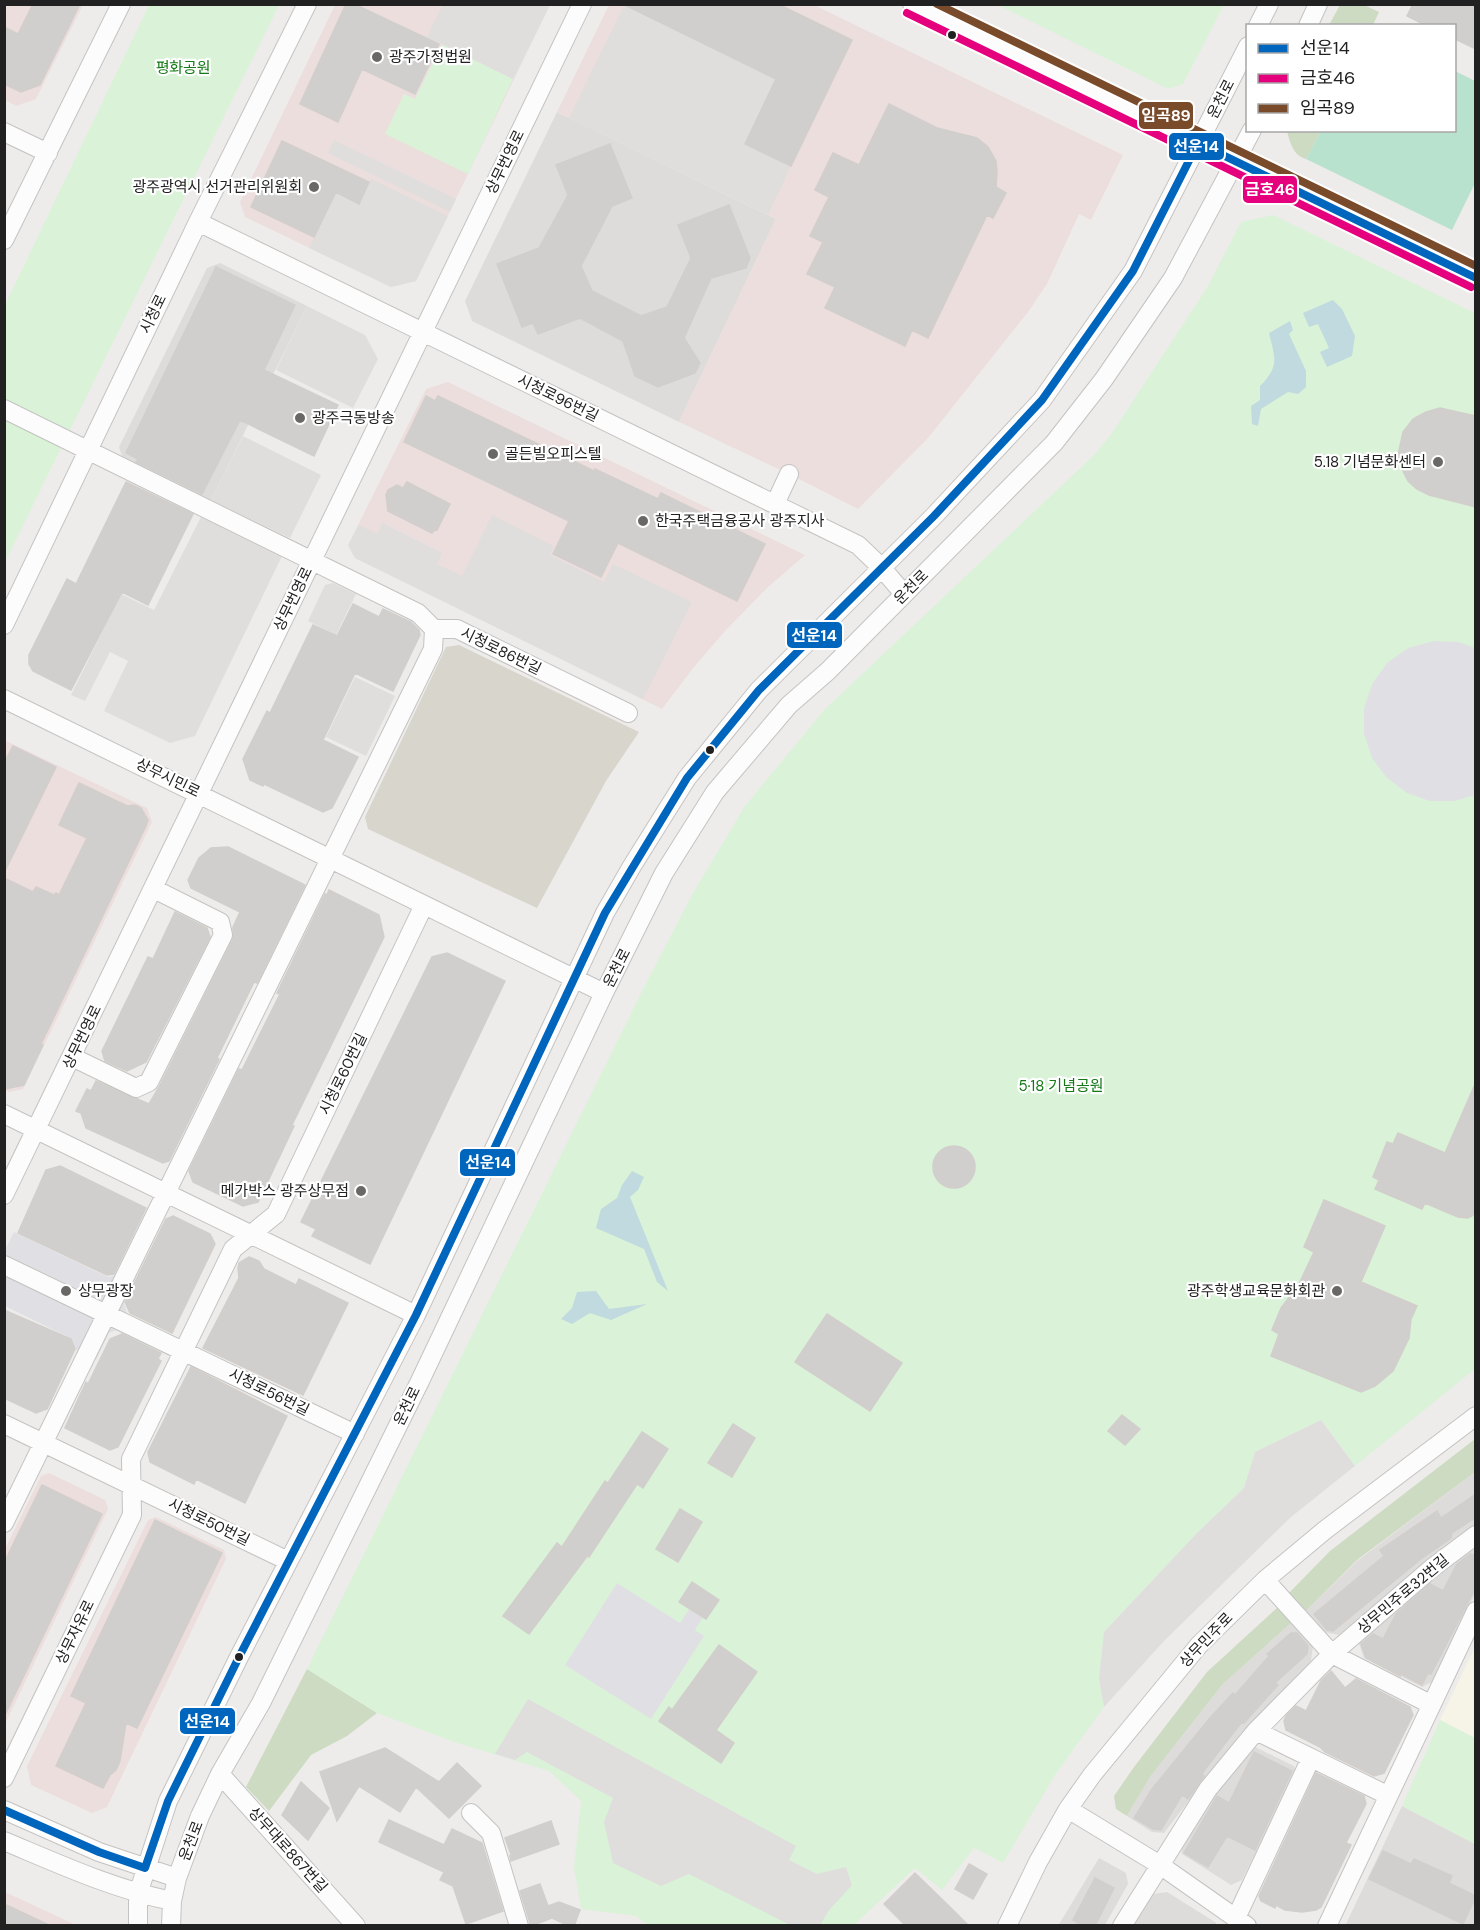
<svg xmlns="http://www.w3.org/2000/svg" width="1480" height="1930" viewBox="0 0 1480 1930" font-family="'DM Sans','Noto Sans KR',sans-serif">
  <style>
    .residential { fill: #dedcdb }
    .commercial { fill: #ebdedd }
    .education { fill: #f6f4e7 }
    .construction { fill: #d7d5cc }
    .forest { fill: #ccdbc1 }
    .park { fill: #daf2d8 }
    .pitch { fill: #b8e2cd }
    .parking { fill: #dfdedd }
    .plaza { fill: #e0e0e4 }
    .water { fill: #c0dadf }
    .building { fill: #d1cfcd; stroke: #d1cecb; stroke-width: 1.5 }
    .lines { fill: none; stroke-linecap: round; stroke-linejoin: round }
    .minor-casing { stroke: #c4c3c2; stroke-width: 20 }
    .minor { stroke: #fcfcfc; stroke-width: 18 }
    .bus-1-casing { stroke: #fff; stroke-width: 12 }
    .bus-2-casing { stroke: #fff; stroke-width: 12 }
    .bus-3-casing { stroke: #fff; stroke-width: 12 }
    .bus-1 { stroke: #0065bd; stroke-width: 8 }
    .bus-2 { stroke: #e5007d; stroke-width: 8 }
    .bus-3 { stroke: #7a4b2a; stroke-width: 8 }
    .bus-dot { fill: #212121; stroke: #fff; stroke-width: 2 }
    .poi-dot { fill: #696867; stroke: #fff; stroke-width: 2 }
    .labels { text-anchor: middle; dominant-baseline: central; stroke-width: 4.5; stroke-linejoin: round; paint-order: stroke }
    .poi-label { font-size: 15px; fill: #212121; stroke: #fff; text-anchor: start }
    .park-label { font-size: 15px; fill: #147916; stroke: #fff }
    .street-label { font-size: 15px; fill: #212121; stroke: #fff }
    .line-badge { stroke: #fff; stroke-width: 2 }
    .badge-label { font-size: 16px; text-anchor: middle; font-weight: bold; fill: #fff }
  </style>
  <rect width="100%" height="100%" fill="#eeecea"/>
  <path class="residential" d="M557,112L776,219L679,422L472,321L465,301Z
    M220,263L307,306L211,500L122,456L119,447L207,268Z
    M1475,1472V1527L1408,1577L1339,1635L1324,1632L1306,1611L1357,1561Z
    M1469,1549L1475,1551V1594L1432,1682L1422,1687L1364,1658L1359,1644L1364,1633Z
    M1292,1622L1313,1646L1311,1661L1241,1733L1164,1833L1152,1832L1127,1816L1150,1777L1222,1685Z
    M1253,1746L1294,1766L1296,1772L1242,1880L1231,1885L1182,1854L1181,1846L1214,1793Z
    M1402,1806L1475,1844V1925L1345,1926Z
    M1099,1858L1126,1873L1128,1884L1105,1925L1058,1926Z
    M1167,1892L1215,1922L1217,1925L1132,1926L1153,1894Z"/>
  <path class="commercial" d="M4,5H83L36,99L16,106L5,100Z
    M335,5H550L416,281L391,287L245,217L240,202Z
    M609,5H814L1123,155L1091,220L1079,214L1047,284L1028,312L928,438L858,509L789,474L679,422L776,219L557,112Z
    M448,382L805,555L768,587L725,631L694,667L662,709L355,558L348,545L426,389Z
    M4,740L147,808L152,822L23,1089L9,1092L4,1090Z
    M49,1473L105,1500L108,1509L5,1724L4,1551L41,1476Z
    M156,1517L224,1550L226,1559L107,1807L92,1813L31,1785L27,1766L148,1520Z
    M5,1892L76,1925H5Z"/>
  <path class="education" d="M1475,1647V1738L1440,1720Z"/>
  <path class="construction" d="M459,645L639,732L606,781L537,908L368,829L365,817L446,647Z"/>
  <path class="forest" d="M1340,5H1364L1379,12L1373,25H1329Z
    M1287,131H1321L1306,159C1293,155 1290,143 1287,131Z
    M1475,1439V1472L1357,1560L1306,1611L1289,1593L1330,1551Z
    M1278,1607L1292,1622L1222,1685L1150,1777L1127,1816L1116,1809L1114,1796L1134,1767L1207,1672Z
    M307,1669L377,1713L347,1736L311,1755L269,1811L246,1787Z"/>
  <path class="park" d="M149,5H279L5,562L4,307Z
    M998,5H1224L1183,84L1168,89Z
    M442,44L513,79L468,174L385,134L404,94L415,99Z
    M1273,215L1475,313V1369L1355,1466L1321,1420L1255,1452L1244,1488L1197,1533L1104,1632L1099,1679L1104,1707L1055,1775L1003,1863L974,1848L942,1890L915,1868L854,1925H648L636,1916L581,1909L574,1867L581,1801L549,1771L454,1742L377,1713L307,1669L642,991L693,893L745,806L824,710L1094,455L1112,433L1208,286L1241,222Z
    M1440,1720L1475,1738V1844L1402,1806Z"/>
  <path class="pitch" d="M1455,71L1475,81V183L1452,230L1306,159L1321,131L1454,130Z"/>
  <path class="parking" d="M443,4H550V5L513,79L427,37Z
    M624,5L776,79L745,144L791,166L768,215L569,118Z
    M334,140L456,199L450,212L328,153Z
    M371,179L448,216L416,281L391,287L309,248L336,192L359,203Z
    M307,306L365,335L378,359L353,408L276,370Z
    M243,436L321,475L290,538L211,500Z
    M492,515L554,546L550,555L604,582L613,564L692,602L643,699L355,558L348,545L359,525L377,534L382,523L442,553L437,564L462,576Z
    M201,517L282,556L195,736L170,743L104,711L128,661L110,652L85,701L71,695L121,594L154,610Z
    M333,583L356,594L336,635L308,621L325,585Z
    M355,677L395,696L366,756L326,737Z
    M1321,1420L1355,1466L1291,1517L1164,1641L1104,1707L1099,1679L1104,1632L1197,1533L1244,1488L1255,1452Z
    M528,1699L796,1846L789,1860L817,1874L846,1867L852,1885L830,1909L820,1925H790L689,1874L661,1886L613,1863L604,1822L613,1798L527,1752L515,1760L495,1754Z"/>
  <path class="plaza" d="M1433,641L1459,642L1475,648V795L1455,801H1430L1407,793L1387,778L1372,758L1364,734V708L1372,684L1387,663L1408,648Z
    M14,1232L108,1277L117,1275L127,1314L119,1329L109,1333L96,1360L76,1350L72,1339L5,1306L4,1252Z
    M617,1583L680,1623L690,1608L703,1617L695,1630L704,1636L651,1719L565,1665Z"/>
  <path class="water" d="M1333,300L1342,309L1355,336L1352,356L1327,367L1320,352L1329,348L1318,324L1309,327L1303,313Z
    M1290,321L1293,330L1289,334L1306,371V387L1298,394L1288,392L1261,409L1258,426L1252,424L1251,406L1260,400V386C1280,366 1275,358 1269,333Z
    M632,1171L644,1177L638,1190L630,1197L668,1291L657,1282L644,1249L596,1228L601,1209L617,1198L622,1185Z
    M596,1291L609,1309L647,1304L611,1320L590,1313L572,1324L561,1319L572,1308L577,1292Z"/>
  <path class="building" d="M33,4H80L40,85L21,92L4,84V27L18,34Z
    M346,4H354L439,44L415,94L362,69L338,122L300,104Z
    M623,4H778L852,40L791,166L745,144L776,79Z
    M1413,4H1476V49L1455,39V26H1427L1407,16Z
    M889,104L937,128L977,138L988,147L996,161L997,173L996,187L1006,193L993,218L987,215L928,338L912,330L905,346L825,308L835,287L807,274L823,242L810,236L829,197L815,190L833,153L859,165Z
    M282,141L369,182L359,204L336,192L314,237L251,207Z
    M610,144L632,198L612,206L581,266L592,291L641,316L667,307L691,258L678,225L729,205L750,258L746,268L711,278L684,338L700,363L695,373L658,387L635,376L623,341L580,318L538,334L533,323L522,327L497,264L539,248L568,195L556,165Z
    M216,267L295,305L264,370L338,405L314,456L240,420L202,494L136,462L138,459L126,453Z
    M426,396L435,401L438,396L594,471L595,469L658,499L661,493L765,544L737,601L618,543L601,577L553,554L569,521L404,442Z
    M1440,408L1476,416V507L1429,495L1417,489L1408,481L1402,469L1398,455L1403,432L1413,419L1426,412Z
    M126,482L193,514L148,605L122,592L71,690L33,671L29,664V655L67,579L76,584Z
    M407,482L450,504L437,530L435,529L432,533L388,511L386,495L388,490L397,485L403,488Z
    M353,604L379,617L383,609L411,622L419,630L420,635L393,691L355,673L323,740L358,757L332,808L323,812L264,784L263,786L250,780L243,759L267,711L270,713L313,625L337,636Z
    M13,746L56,767L4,873V763Z
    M79,783L127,806L135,805L141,808L148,820L146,826L41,1044L43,1045L24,1085L4,1089V878L33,892L36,887L54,895L56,893L59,895L87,838L59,825Z
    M228,847L305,885L257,983L254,982L217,1058L219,1059L169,1161L163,1163L86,1128L81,1113L76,1111L87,1089L91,1091L96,1081L149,1104L159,1087L233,939V927L240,912L191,888L188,880L199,858L211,848Z
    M329,890L379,915L384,937L292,1125L294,1126L258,1202L243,1206L193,1182L189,1171L239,1069L242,1070L280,994L277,993L325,894L327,895Z
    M175,912L207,928L210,937L146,1062L127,1071L105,1061L102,1051L148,957L153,959Z
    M447,953L505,981L370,1264L312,1236L316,1229L301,1222L432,957Z
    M1476,1082V1212L1472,1216L1468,1218L1458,1217L1425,1203L1422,1209L1375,1189L1379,1180L1373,1177L1387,1142L1393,1144L1398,1133L1445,1153Z
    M933 1167a21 21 0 1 1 42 0a21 21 0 1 1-42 0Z
    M60,1166L146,1208L114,1274L107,1275L18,1233L46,1170Z
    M1324,1200L1385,1226L1361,1282L1417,1306L1411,1319L1409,1338L1393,1371L1375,1386L1361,1392L1271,1356L1279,1334L1272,1330L1281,1308L1299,1284L1314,1252L1304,1247Z
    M173,1216L210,1234L215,1244L172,1333L130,1313L125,1302L166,1219Z
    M249,1257L259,1261L264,1269L296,1285L299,1279L348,1303L303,1395L203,1348L239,1278L238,1268L239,1263Z
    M4,1310L71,1339L75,1349L47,1409L36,1413L4,1398Z
    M827,1314L902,1363L870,1411L795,1362Z
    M122,1334L161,1353L158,1359L161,1361L118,1447L110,1450L65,1428L86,1382L88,1384L110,1339Z
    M191,1367L287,1416L245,1503L196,1479L194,1484L150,1462L148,1452Z
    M1122,1415L1140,1429L1125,1445L1108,1431Z
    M733,1424L755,1438L732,1477L708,1463Z
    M642,1432L668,1449L643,1488L637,1484L589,1557L588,1555L529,1634L503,1616L557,1543L562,1547L605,1481L608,1483Z
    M42,1485L102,1514L4,1717V1563Z
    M1476,1494V1517L1452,1533L1451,1538L1421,1559L1333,1631L1327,1630L1314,1614L1384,1556L1380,1550L1437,1511L1441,1518Z
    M680,1509L702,1522L678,1562L656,1549Z
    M155,1520L222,1553L137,1728L126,1723L120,1761L116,1770L110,1775L103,1788L56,1766L86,1703L71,1696Z
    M1470,1554L1476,1556V1587L1431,1674L1428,1673L1422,1685L1399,1673L1400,1676L1366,1658L1361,1644L1373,1634L1383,1639L1396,1614L1430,1584L1443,1591L1457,1564Z
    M692,1582L719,1600L706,1619L679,1602Z
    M1291,1633H1297L1308,1646L1307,1654L1275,1683L1278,1685L1244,1723H1241L1206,1768L1202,1774L1204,1776L1188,1799L1182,1795L1161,1830L1153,1829L1134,1818L1152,1789L1209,1719L1233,1693L1235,1695L1269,1656L1267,1654Z
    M719,1645L757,1672L716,1730L734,1743L721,1763L659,1721L669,1707L672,1710Z
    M1331,1671L1345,1688L1356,1679L1410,1707L1413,1715L1384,1773L1374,1776L1325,1752L1320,1747L1286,1730L1284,1721L1286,1716L1296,1706L1306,1711L1321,1681Z
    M385,1748L439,1782L457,1763L481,1786L449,1818L416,1787L400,1812L359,1786L337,1821L320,1772Z
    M1254,1752L1292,1771L1255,1850L1227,1836L1208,1867L1184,1853L1217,1796L1229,1803Z
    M1316,1773L1364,1796L1366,1804L1346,1843L1351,1845L1321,1907L1316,1910L1302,1912L1285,1910L1276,1905L1275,1908L1261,1901L1259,1896Z
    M301,1782L329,1808L308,1840L282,1815Z
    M389,1820L444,1845L452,1829L482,1843L503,1911L466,1924L453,1886L440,1880L444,1872L379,1842Z
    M551,1821L559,1844L511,1861L510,1856L512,1857L505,1838Z
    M1383,1851L1411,1864L1414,1859L1452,1876L1449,1883L1476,1896L1463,1924L1369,1879Z
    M969,1864L987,1874L973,1899L955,1889Z
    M915,1873L953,1910L969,1926H906L884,1904Z
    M1095,1878L1114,1888L1095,1926H1083L1073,1920Z
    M540,1884L548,1906L559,1902L580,1910L574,1926H569L552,1918L531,1926L520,1891Z
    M4,1904L51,1926H4Z"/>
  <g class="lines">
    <g class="minor-casing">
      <path id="minor" d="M912,4L1476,278
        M1258,26L1269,4
        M1308,26L1318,4
        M4,132L48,153
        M198,222L858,545L881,567L904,594
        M4,240L121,4
        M4,409L418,613L434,629H457L628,713
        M775,504L789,474
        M4,625L198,222L307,4
        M4,699L604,993
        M72,1057L136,1088L149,1082L223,935L220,922L154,889
        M4,1114L416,1315
        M4,1195L582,4
        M4,1265L355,1434
        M4,1424L288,1561
        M4,1523L433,649L434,629
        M1265,1580L1332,1654L1430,1704
        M1256,1731L1387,1795
        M220,1774L356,1926
        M4,1778L132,1515L131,1459L233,1249L276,1214L424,905
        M1068,1809L1160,1865L1247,1926
        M4,1810L99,1852L177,1878
        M471,1813L491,1833L519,1926
        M4,1841C59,1864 113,1889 172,1901
        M138,1926V1894L168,1801L239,1657L416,1315L605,913L632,866L687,778L759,690L934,516L1042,400L1133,271L1248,46
        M171,1926L172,1901L177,1878L200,1816L220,1774L261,1703L420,1381L604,993L664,873L715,792L789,705L828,671L1054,443L1104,379L1173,278L1252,130
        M1007,1926L1038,1862L1068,1809L1092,1775L1199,1645L1265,1580L1325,1530L1476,1416
        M1122,1926L1208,1789L1256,1731L1332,1654L1432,1568L1476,1535
        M1237,1926L1236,1918L1311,1758
        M1327,1926L1476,1611"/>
    </g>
    <use href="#minor" class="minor"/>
    <g class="bus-1-casing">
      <path id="bus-1" d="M4,1810L99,1852L145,1868L168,1801L239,1657L416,1315L605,913L687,778L759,690L934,516L1042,400L1133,271L1198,143L1476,278"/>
    </g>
    <g class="bus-2-casing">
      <path id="bus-2" d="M907,13L1471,287"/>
    </g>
    <g class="bus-3-casing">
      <path id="bus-3" d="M937,4L1476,266"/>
    </g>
    <use href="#bus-1" class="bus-1"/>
    <use href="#bus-2" class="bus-2"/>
    <use href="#bus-3" class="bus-3"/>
  </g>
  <g class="bus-dot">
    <circle cx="952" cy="35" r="5"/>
    <circle cx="710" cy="750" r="5"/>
    <circle cx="239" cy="1657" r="5"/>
  </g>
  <g class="poi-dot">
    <circle cx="377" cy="57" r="6"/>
    <circle cx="314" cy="187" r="6"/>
    <circle cx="300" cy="418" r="6"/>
    <circle cx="493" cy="454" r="6"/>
    <circle cx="1438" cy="462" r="6"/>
    <circle cx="643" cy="521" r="6"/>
    <circle cx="361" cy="1191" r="6"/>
    <circle cx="66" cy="1291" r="6"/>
    <circle cx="1337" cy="1291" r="6"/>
  </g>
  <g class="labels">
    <g class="poi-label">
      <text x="389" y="57">광주가정법원</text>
      <text x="302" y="187" text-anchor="end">광주광역시 선거관리위원회</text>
      <text x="312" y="418">광주극동방송</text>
      <text x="505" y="454">골든빌오피스텔</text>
      <text x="1426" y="462" text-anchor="end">5.18 기념문화센터</text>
      <text x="655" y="521">한국주택금융공사 광주지사</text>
      <text x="349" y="1191" text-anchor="end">메가박스 광주상무점</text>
      <text x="78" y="1291">상무광장</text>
      <text x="1325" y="1291" text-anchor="end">광주학생교육문화회관</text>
    </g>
    <g class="park-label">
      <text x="183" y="68">평화공원</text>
      <text x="1061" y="1086">5·18 기념공원</text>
    </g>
    <g class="street-label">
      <text transform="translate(1221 99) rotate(-63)">운천로</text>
      <text transform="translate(505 162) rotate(-64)">상무번영로</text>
      <text transform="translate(153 314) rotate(-64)">시청로</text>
      <text transform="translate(558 398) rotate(26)">시청로96번길</text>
      <text transform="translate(911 587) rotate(-45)">운천로</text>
      <text transform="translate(293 599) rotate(-64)">상무번영로</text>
      <text transform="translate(501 651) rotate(26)">시청로86번길</text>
      <text transform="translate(168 778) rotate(26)">상무시민로</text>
      <text transform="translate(617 968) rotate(-63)">운천로</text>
      <text transform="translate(82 1037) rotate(-64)">상무번영로</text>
      <text transform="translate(343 1074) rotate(-64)">시청로60번길</text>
      <text transform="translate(269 1392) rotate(26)">시청로56번길</text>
      <text transform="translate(407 1406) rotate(-64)">운천로</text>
      <text transform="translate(209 1522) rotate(26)">시청로50번길</text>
      <text transform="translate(1403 1594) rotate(-40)">상무민주로32번길</text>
      <text transform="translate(75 1632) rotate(-64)">상무자유로</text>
      <text transform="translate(1206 1640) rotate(-46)">상무민주로</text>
      <text transform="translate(191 1841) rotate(-69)">운천로</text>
      <text transform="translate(288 1850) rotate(48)">상무대로867번길</text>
    </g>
  </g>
  <g class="line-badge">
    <rect x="1138" y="101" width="56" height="29" rx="6" fill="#7a4b2a"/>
    <rect x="1168" y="132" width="57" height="29" rx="6" fill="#0065bd"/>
    <rect x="1242" y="175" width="56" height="29" rx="6" fill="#e5007d"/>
    <rect x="786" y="621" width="57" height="28" rx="6" fill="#0065bd"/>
    <rect x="459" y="1148" width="57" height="29" rx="6" fill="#0065bd"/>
    <rect x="179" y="1707" width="57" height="28" rx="6" fill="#0065bd"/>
  </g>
  <g class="badge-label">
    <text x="1166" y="121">임곡89</text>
    <text x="1196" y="152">선운14</text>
    <text x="1270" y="195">금호46</text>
    <text x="814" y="641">선운14</text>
    <text x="488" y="1168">선운14</text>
    <text x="207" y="1727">선운14</text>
  </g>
  <rect width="1480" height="1930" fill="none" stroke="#212121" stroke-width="12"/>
  <rect x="1246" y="24" width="210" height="108" fill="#ffffff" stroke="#a6a6a6" stroke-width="1.5"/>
  <rect x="1258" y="44" width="30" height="9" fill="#0065bd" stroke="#a6a6a6" stroke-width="1.5"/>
  <text x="1300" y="54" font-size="18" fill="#212121">선운14</text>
  <rect x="1258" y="74" width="30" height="9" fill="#e5007d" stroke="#a6a6a6" stroke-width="1.5"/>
  <text x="1300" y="84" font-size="18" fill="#212121">금호46</text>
  <rect x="1258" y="104" width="30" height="9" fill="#7a4b2a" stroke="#a6a6a6" stroke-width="1.5"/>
  <text x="1300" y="114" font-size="18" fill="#212121">임곡89</text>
</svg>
